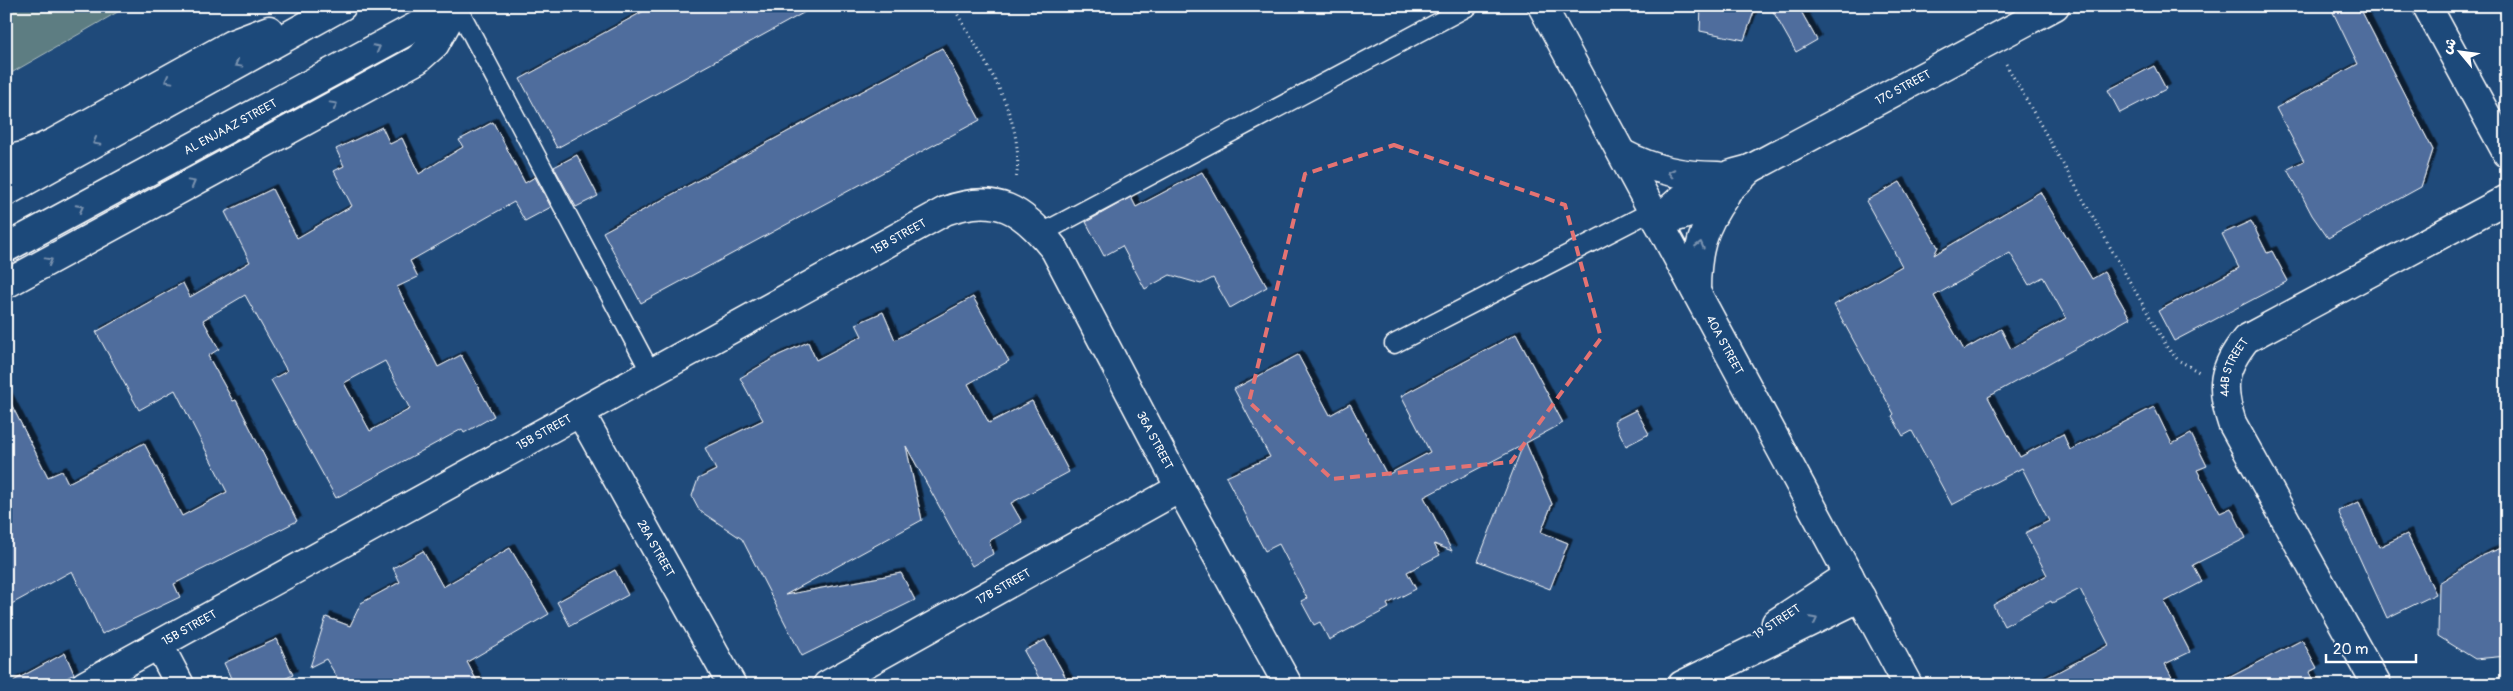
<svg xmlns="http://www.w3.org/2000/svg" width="2513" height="691" viewBox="0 0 2513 691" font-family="Pangolin,'Playpen Sans Arabic',sans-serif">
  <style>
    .green { fill: #5d7d82; stroke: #aebec0 }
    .building { fill: #4f6d9d; stroke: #fff; fill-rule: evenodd; filter: url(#shadow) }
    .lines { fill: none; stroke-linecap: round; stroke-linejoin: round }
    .lane-casing { stroke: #fff; stroke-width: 21 }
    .street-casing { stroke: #fff; stroke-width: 31 }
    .secondary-casing { stroke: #fff; stroke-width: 31 }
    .path { stroke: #fff; stroke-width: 3; stroke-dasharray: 1 4; stroke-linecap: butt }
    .lane { stroke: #1f4a7a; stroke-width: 18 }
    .street { stroke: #1f4a7a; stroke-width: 28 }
    .secondary { stroke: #1f4a7a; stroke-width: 28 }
    .oneway { stroke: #7992af }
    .marked { fill: none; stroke: #e47373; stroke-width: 4; stroke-dasharray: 10 6; stroke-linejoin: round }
    .labels { text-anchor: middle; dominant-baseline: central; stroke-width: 4.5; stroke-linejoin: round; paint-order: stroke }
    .street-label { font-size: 12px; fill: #fff; stroke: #1f4a7a }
  </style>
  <defs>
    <filter id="shadow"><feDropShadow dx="4.5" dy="-4.5" stdDeviation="0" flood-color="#0009"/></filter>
  </defs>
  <rect width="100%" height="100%" fill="#1f4a7a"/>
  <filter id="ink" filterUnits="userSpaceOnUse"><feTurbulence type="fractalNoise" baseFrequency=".02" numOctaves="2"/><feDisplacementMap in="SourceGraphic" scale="10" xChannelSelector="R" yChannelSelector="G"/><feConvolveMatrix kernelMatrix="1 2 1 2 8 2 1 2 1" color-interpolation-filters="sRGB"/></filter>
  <g filter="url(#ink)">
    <path class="green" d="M6,6H128L6,76Z"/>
    <path class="building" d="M653,6H816L557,148L520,79Z
      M1701,6H1756L1744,40L1700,31Z
      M1770,6H1798L1817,40L1796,52Z
      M2330,6H2359L2433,150L2421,187L2328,238L2312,215L2288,169L2304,161L2276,108L2358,64Z
      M942,48L980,120L641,303L603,232Z
      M2154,66L2166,89L2120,113L2108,90Z
      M493,122L525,183L535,177L551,207L525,221L514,202L410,261L418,277L397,287L438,367L461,355L494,416L464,433L462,429L336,498L271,380L287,371L245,295L203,320L219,349L208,356L233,401L236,400L297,521L174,584L180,597L102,634L72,571L6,607V394L48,477L62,471L68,483L144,443L182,516L227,492L175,390L139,410L96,332L183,283L190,297L250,262L225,212L272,189L297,238L352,206L334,171L344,166L336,149L382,127L390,144L402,138L419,174L463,147L459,140ZM385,361L410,409L370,431L344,383Z
      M577,155L598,196L576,207L554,167Z
      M1202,172L1267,287L1230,308L1213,278L1201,284L1170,275L1145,289L1122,246L1104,256L1086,222L1131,197L1136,207Z
      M1900,182L1938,247L1934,255L2040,192L2092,279L2104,272L2130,318L1988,397L2020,457L2063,434L2070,450L2154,407L2172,444L2191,434L2207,466L2197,470L2220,513L2231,508L2246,538L2193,565L2202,582L2164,602L2190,652L2165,664L2176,685H2033L2109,645L2080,589L2052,603L2051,601L2004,626L1993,605L2047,575L2025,533L2049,521L2022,468L1952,505L1912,431L1903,436L1892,416L1894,414L1834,305L1902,266L1866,201ZM2010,253L2029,285L2043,277L2066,318L2011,349L2001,329L1964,350L1934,296Z
      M2251,221L2267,253L2272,251L2288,281L2174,341L2158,311L2239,268L2222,234Z
      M973,297L1009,361L968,384L989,423L1032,401L1069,472L1011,503L1022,522L989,541L993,554L972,566L906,446L922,520L785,595L901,573L915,600L802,656L742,539L700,511L692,496L698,479L716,470L705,448L763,420L740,378L779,355L808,342L816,360L862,336L856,324L883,312L895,340Z
      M1516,334L1563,423L1526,443L1552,504L1541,532L1568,543L1550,589L1478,561L1523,445L1424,497L1452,551L1434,544L1440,555L1407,572L1416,589L1387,604L1389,608L1329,640L1320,622L1314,625L1301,601L1307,598L1279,544L1265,551L1226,477L1270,457L1234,389L1298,355L1330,415L1350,404L1387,475L1430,452L1401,396Z
      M1636,410L1649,434L1626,446L1614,421Z
      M2359,502L2379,547L2407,534L2436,594L2387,618L2338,511Z
      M2507,546V656L2475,659L2438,636L2439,583L2483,555Z
      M510,548L549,614L467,662L479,685H342L326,659L310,667L326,617L350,626L361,603L400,582L393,568L423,551L443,587Z
      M615,570L628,595L570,626L557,602Z
      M277,639L293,675L271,685H234L224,663Z
      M1045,640L1070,685H1043L1024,651Z
      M2302,640L2317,668L2309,672L2315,685H2215Z
      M65,653L74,674L54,685H6Z"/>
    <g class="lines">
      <g class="lane-casing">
        <path id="lane" d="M457,6L651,373
          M1042,233L1469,6
          M1394,344L1652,211"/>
      </g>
      <g class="street-casing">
        <g id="street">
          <path id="s1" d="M1542,6L1908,685"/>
          <path d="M2427,6L2507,153"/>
          <path d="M1623,154C1654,170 1682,176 1718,176"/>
          <path id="s2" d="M1658,221C1686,190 1709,179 1750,169L2055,6"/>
          <path d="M1658,221C1702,214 1720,200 1750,169"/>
          <path d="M6,284L417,60L435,44L456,6"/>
          <path d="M1696,291C1696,252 1702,228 1725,196"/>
          <path id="s3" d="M580,412L732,685"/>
          <path d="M1776,623L1849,575"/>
          <path d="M159,645L180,685"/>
          <path id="s4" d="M85,685L945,211C996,192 1023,209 1055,250L1180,488L1288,685"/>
          <path id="s5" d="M827,685L1180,488"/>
          <path d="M1682,685L1861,597"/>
          <path id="s6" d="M2377,685L2232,423C2220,387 2222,369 2246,339L2507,199"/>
        </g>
      </g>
      <g class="secondary-casing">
        <g id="secondary">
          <path d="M6,160L24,156L53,143L232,44L269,30"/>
          <path d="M6,192L342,6"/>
          <path id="s7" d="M6,248L454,6"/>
        </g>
      </g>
      <path class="path" d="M953,6C982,59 1027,118 1016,180
        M2006,64L2167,347L2178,360L2199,372"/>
      <use href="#lane" class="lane"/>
      <use href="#street" class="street"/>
      <use href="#secondary" class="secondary"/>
    </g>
    <defs><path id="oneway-chevron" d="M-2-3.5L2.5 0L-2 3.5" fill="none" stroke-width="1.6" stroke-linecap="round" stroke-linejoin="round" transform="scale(1.25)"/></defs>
    <g class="oneway">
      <use href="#oneway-chevron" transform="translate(377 48) rotate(-28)"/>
      <use href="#oneway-chevron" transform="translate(238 64) rotate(151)"/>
      <use href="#oneway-chevron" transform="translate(168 80) rotate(151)"/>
      <use href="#oneway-chevron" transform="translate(334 105) rotate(-29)"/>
      <use href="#oneway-chevron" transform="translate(96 142) rotate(151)"/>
      <use href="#oneway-chevron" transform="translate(1671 173) rotate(-168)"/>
      <use href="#oneway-chevron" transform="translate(192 183) rotate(-29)"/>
      <use href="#oneway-chevron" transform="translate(80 208) rotate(-28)"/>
      <use href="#oneway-chevron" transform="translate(1700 245) rotate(-76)"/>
      <use href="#oneway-chevron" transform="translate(49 261) rotate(-29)"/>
      <use href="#oneway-chevron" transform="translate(1814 620) rotate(-27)"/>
    </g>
  </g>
  <path class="marked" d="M1394,145L1565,205L1601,338L1511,462L1332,479L1249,402L1305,174Z"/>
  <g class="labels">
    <g class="street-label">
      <text stroke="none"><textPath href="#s2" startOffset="281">17C STREET</textPath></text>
      <text stroke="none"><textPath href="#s7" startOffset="255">AL ENJAAZ STREET</textPath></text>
      <text stroke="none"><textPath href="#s4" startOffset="929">15B STREET</textPath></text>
      <text stroke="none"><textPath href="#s1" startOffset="385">40A STREET</textPath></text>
      <text stroke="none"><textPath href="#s6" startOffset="358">44B STREET</textPath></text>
      <text stroke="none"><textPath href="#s4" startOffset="524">15B STREET</textPath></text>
      <text stroke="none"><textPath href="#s4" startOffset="1325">36A STREET</textPath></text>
      <text stroke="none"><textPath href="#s3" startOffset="156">28A STREET</textPath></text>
      <text stroke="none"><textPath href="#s5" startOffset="202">17B STREET</textPath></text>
      <text transform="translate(1777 622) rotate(-33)">19 STREET</text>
      <text stroke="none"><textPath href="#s4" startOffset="119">15B STREET</textPath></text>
    </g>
  </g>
  <rect width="2513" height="691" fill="none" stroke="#1f4a7a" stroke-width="25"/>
  <rect x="12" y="12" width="2488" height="666" fill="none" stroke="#fff" stroke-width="2" filter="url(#ink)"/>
  <g transform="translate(2460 52) rotate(299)" stroke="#1f4a7a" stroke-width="4" paint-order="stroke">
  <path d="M0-4L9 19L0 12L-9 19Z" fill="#ffffff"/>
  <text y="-8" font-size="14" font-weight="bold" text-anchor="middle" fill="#ffffff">ش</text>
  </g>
  <path d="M2326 654v8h90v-8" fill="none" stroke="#ffffff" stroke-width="2.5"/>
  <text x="2333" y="654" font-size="15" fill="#ffffff" stroke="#1f4a7a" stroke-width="4" paint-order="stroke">20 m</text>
</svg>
